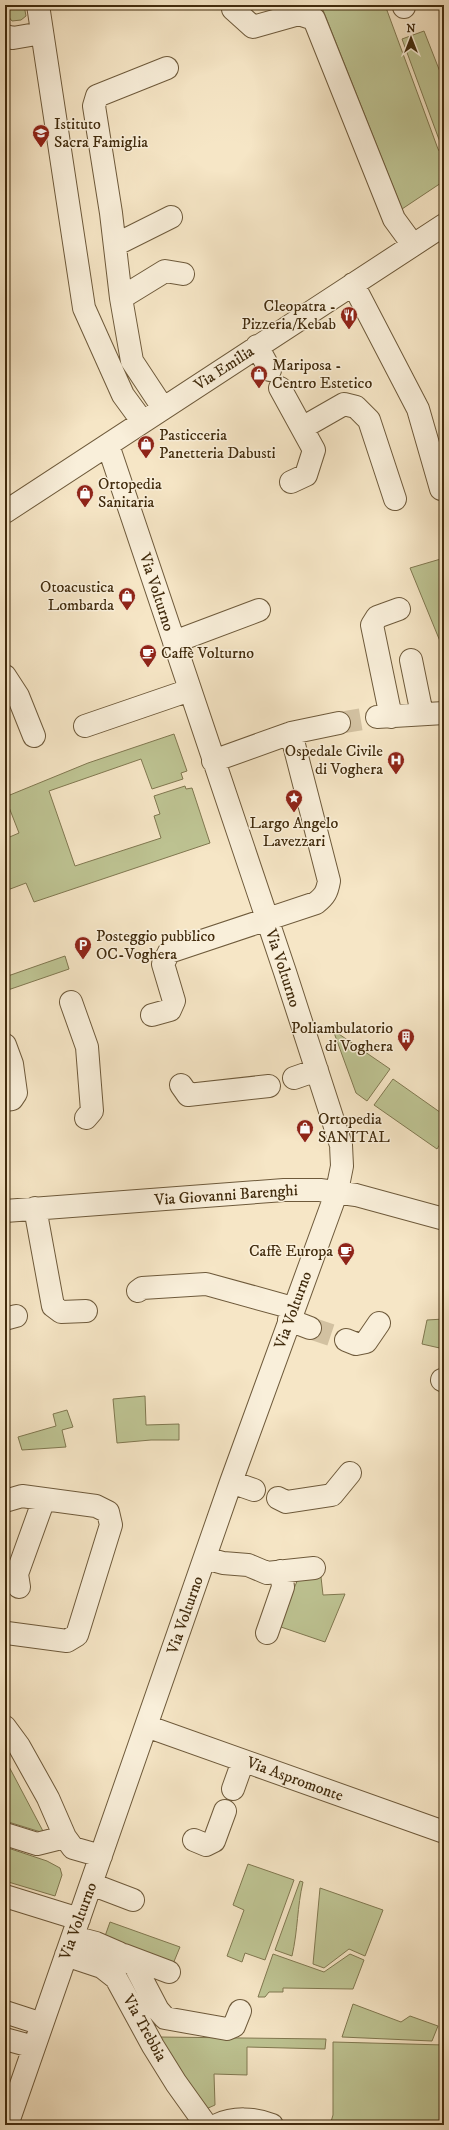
<svg xmlns="http://www.w3.org/2000/svg" width="449" height="2130" viewBox="0 0 449 2130" font-family="'IM FELL DW Pica',serif">
  <style>
    .green { fill: #bec493; stroke: #807850 }
    .lines { fill: none; stroke-linecap: round; stroke-linejoin: round }
    .minor-tunnel { stroke: #d2c1a1; stroke-width: 22; stroke-dasharray: 22 11; stroke-linecap: butt }
    .minor-casing { stroke: #6e5a3b; stroke-width: 24 }
    .minor { stroke: #f9efda; stroke-width: 22 }
    .labels { text-anchor: middle; dominant-baseline: central; stroke-width: 3; stroke-linejoin: round; paint-order: stroke }
    .poi-label { font-size: 16px; fill: #412b0d; stroke: #f9efda; text-anchor: start }
    .street-label { font-size: 16px; fill: #412b0d; stroke: #f9efda }
  </style>
  <rect width="100%" height="100%" fill="#f6e6c6"/>
  <filter id="stains"><feTurbulence type="fractalNoise" baseFrequency=".005" numOctaves="4"/><feColorMatrix values="0 0 0 0 .2 0 0 0 0 .09 0 0 0 0 .02 0 0 0 .5 -.17"/></filter>
  <radialGradient id="worn" r=".72"><stop offset=".6" stop-color="#630" stop-opacity="0"/><stop offset="1" stop-color="#630" stop-opacity=".3"/></radialGradient>
  <path class="green" d="M7,5H24L26,16L21,20L12,21L7,15Z
    M321,5H385L438,149L444,159V181L402,209Z
    M424,31L444,82V153L402,39Z
    M444,558V651L410,568Z
    M174,734L187,771L181,773L183,779L152,789L141,759L49,791L75,866L161,838L154,816L160,814L154,796L185,786L186,789L192,788L210,843L34,902L26,883L5,891V839L19,833L5,797L88,763Z
    M65,956L69,969L5,991V977Z
    M333,1030L390,1069L367,1101L356,1093Z
    M393,1079L444,1115V1138L437,1149L374,1105Z
    M444,1319V1349L422,1344L427,1320Z
    M145,1396L146,1425L179,1424V1440H151L117,1443L113,1399Z
    M67,1410L73,1427L62,1430L66,1447L22,1450L18,1437L56,1426L53,1414Z
    M321,1577L323,1595L345,1594L325,1642L278,1626L298,1579Z
    M5,1759L44,1833L5,1821Z
    M5,1847L47,1861L60,1868L62,1875L55,1896L5,1881Z
    M248,1864L294,1880L265,1960L245,1953L242,1962L227,1956L244,1910L233,1905Z
    M300,1881L303,1882C297,1907 298,1930 292,1956L275,1950Z
    M320,1888L383,1910L365,1956L349,1949L324,1968L313,1964Z
    M110,1922L180,1947L173,1964L104,1939Z
    M273,1954L324,1972L350,1954L364,1960L353,1989L283,1988V1992H269L265,1997H258Z
    M353,2004L401,2022L410,2016L438,2026L432,2041L342,2037Z
    M159,2037L326,2039L325,2049L247,2047V2075L214,2074L215,2105L206,2109Z
    M333,2042L444,2045V2125H330L333,2115Z"/>
  <g class="lines">
    <path class="minor-tunnel" d="M339,723L375,717
      M310,1328L346,1340"/>
    <g class="minor-casing">
      <path id="minor" d="M38,5L84,308L123,395L142,421
        M404,5V7
        M233,9L253,27L299,14L314,19L394,219L413,245
        M5,36L13,38L42,33
        M115,245L171,217
        M353,284L418,409L441,489
        M121,298L165,271L183,274
        M257,346L270,370
        M280,388L314,450L306,475L291,482
        M163,408L132,361L121,298L111,213L94,106L97,96L167,68
        M302,428L344,404L356,407L369,420L395,499
        M5,512L444,225
        M174,642L259,610
        M411,660L422,714
        M5,676L18,696L34,736
        M377,717L444,713
        M391,717L372,625L377,617L399,609
        M85,726L190,690
        M291,733L339,723
        M71,1002L87,1047L92,1111L86,1118
        M152,1015L170,1010L174,1001L163,964L169,952L316,903C325,896 327,892 329,881L291,733L213,761
        M5,1045L12,1064L16,1093L12,1099L5,1100
        M294,1078L317,1070
        M181,1085L188,1095L269,1086
        M35,1208L53,1306L61,1312L86,1311
        M5,1211L284,1190H320L356,1195L444,1219
        M138,1291L142,1288L206,1284L293,1308
        M5,1319L16,1316
        M289,1320L310,1328
        M346,1340L356,1344L366,1342L379,1323
        M442,1380L444,1381
        M231,1482L254,1490
        M278,1498L286,1502L332,1495L350,1473
        M5,1501L22,1496L96,1506L108,1512L111,1525L77,1635L67,1641L7,1633
        M205,1558L223,1563L248,1565L267,1573L314,1568
        M19,1587L17,1574L44,1499
        M267,1633L283,1587L281,1571
        M146,1726L444,1832
        M5,1727L19,1746L48,1798L65,1837L73,1848L101,1856
        M233,1789L243,1761
        M5,1834L37,1844L65,1837
        M194,1840L206,1845L214,1841L225,1811
        M91,1884L133,1900
        M5,1896L79,1919
        M73,1937L96,1943L119,1953L135,1966L158,2010L165,2018L227,2029L234,2026L240,2011
        M66,1955L102,1967L116,1978L153,2046L176,2083L206,2125
        M124,1955L169,1972
        M5,2012L42,2024
        M5,2039L34,2047
        M7,2125L231,1482L337,1191L342,1166L341,1145L285,972L108,445
        M217,2125C234,2117 254,2118 272,2125"/>
    </g>
    <use href="#minor" class="minor"/>
  </g>
  <defs>
    <g id="school-pin" transform="scale(0.9)"><path d="M0 17L-7.5 6A9.5 9.5 0 1 1 7.5 6Z" fill="#8f2418" stroke="#f9efda"/><path d="M0-5L7-2L0 1L-7-2ZM-4 1L0 2.5L4 1V4Q0 6-4 4Z" fill="#fff"/></g>
    <g id="restaurant-pin" transform="scale(0.9)"><path d="M0 17L-7.5 6A9.5 9.5 0 1 1 7.5 6Z" fill="#8f2418" stroke="#f9efda"/><path d="M-5-6h1v4h1v-4h1v4h1v-4h1v5L-1.5 .5V6h-2V.5L-5-1ZM5-6V6H3V1.5H1.5Q1.5-4 5-6Z" fill="#fff"/></g>
    <g id="shop-pin" transform="scale(0.9)"><path d="M0 17L-7.5 6A9.5 9.5 0 1 1 7.5 6Z" fill="#8f2418" stroke="#f9efda"/><path d="M-5-2.5h2.3a2.7 3.5 0 0 1 5.4 0H5L5.5 6h-11ZM-1.5-2.5h3a1.5 2.3 0 0 0-3 0Z" fill="#fff"/></g>
    <g id="cafe-pin" transform="scale(0.9)"><path d="M0 17L-7.5 6A9.5 9.5 0 1 1 7.5 6Z" fill="#8f2418" stroke="#f9efda"/><path d="M-5.5-4.5H6V0H3Q3 3.5 0 3.5H-2.5Q-5.5 3.5-5.5 0ZM3-3.2v2h1.7v-2ZM-6 4.5H4V6H-6Z" fill="#fff"/></g>
    <g id="hospital-pin" transform="scale(0.9)"><path d="M0 17L-7.5 6A9.5 9.5 0 1 1 7.5 6Z" fill="#8f2418" stroke="#f9efda"/><path d="M-5-5h3v3.5h4V-5h3V5h-3V1.5h-4V5h-3Z" fill="#fff"/></g>
    <g id="sight-pin" transform="scale(0.9)"><path d="M0 17L-7.5 6A9.5 9.5 0 1 1 7.5 6Z" fill="#8f2418" stroke="#f9efda"/><path d="M0-6L1.8-2.2L6-1.7L2.9 1.2L3.7 5.4L0 3.3L-3.7 5.4L-2.9 1.2L-6-1.7L-1.8-2.2Z" fill="#fff"/></g>
    <g id="parking-pin" transform="scale(0.9)"><path d="M0 17L-7.5 6A9.5 9.5 0 1 1 7.5 6Z" fill="#8f2418" stroke="#f9efda"/><path d="M-3.5-5.5H1a3.5 3.5 0 0 1 0 7H-1V5.5H-3.5ZM-1-3.4V-.6H.8a1.4 1.4 0 0 0 0-2.8Z" fill="#fff"/></g>
    <g id="building-pin" transform="scale(0.9)"><path d="M0 17L-7.5 6A9.5 9.5 0 1 1 7.5 6Z" fill="#8f2418" stroke="#f9efda"/><path d="M-4-6H4V6H1V3H-1V6H-4ZM-2.5-4.3h1.7v1.8h-1.7ZM.8-4.3h1.7v1.8H.8ZM-2.5-1h1.7V.8h-1.7ZM.8-1h1.7V.8H.8Z" fill="#fff"/></g>
  </defs>
  <g fill-rule="evenodd">
    <use href="#school-pin" x="41" y="133"/>
    <use href="#restaurant-pin" x="349" y="315"/>
    <use href="#shop-pin" x="259" y="374"/>
    <use href="#shop-pin" x="146" y="444"/>
    <use href="#shop-pin" x="85" y="493"/>
    <use href="#shop-pin" x="127" y="596"/>
    <use href="#cafe-pin" x="148" y="653"/>
    <use href="#hospital-pin" x="396" y="760"/>
    <use href="#sight-pin" x="294" y="798"/>
    <use href="#parking-pin" x="83" y="945"/>
    <use href="#building-pin" x="406" y="1037"/>
    <use href="#shop-pin" x="305" y="1128"/>
    <use href="#cafe-pin" x="346" y="1251"/>
  </g>
  <g class="labels">
    <g class="poi-label">
      <text x="54" y="124">Istituto<tspan x="54" dy="18">Sacra Famiglia</tspan></text>
      <text x="336" y="306" text-anchor="end">Cleopatra -<tspan x="336" dy="18">Pizzeria/Kebab</tspan></text>
      <text x="272" y="365">Mariposa -<tspan x="272" dy="18">Centro Estetico</tspan></text>
      <text x="159" y="435">Pasticceria<tspan x="159" dy="18">Panetteria Dabusti</tspan></text>
      <text x="98" y="484">Ortopedia<tspan x="98" dy="18">Sanitaria</tspan></text>
      <text x="114" y="587" text-anchor="end">Otoacustica<tspan x="114" dy="18">Lombarda</tspan></text>
      <text x="161" y="653">Caffè Volturno</text>
      <text x="383" y="751" text-anchor="end">Ospedale Civile<tspan x="383" dy="18">di Voghera</tspan></text>
      <text x="294" y="823" text-anchor="middle">Largo Angelo<tspan x="294" dy="18">Lavezzari</tspan></text>
      <text x="96" y="936">Posteggio pubblico<tspan x="96" dy="18">OC-Voghera</tspan></text>
      <text x="393" y="1028" text-anchor="end">Poliambulatorio<tspan x="393" dy="18">di Voghera</tspan></text>
      <text x="318" y="1119">Ortopedia<tspan x="318" dy="18">SANITAL</tspan></text>
      <text x="333" y="1251" text-anchor="end">Caffè Europa</text>
    </g>
    <g class="street-label">
      <text transform="translate(224 368) rotate(-33)">Via Emilia</text>
      <text transform="translate(157 592) rotate(72)">Via Volturno</text>
      <text transform="translate(283 968) rotate(72)">Via Volturno</text>
      <text transform="translate(226 1195) rotate(-4)">Via Giovanni Barenghi</text>
      <text transform="translate(293 1310) rotate(-70)">Via Volturno</text>
      <text transform="translate(185 1615) rotate(-71)">Via Volturno</text>
      <text transform="translate(295 1779) rotate(20)">Via Aspromonte</text>
      <text transform="translate(78 1921) rotate(-70)">Via Volturno</text>
      <text transform="translate(145 2028) rotate(61)">Via Trebbia</text>
    </g>
  </g>
  <rect width="449" height="2130" fill="none" stroke="#f6e6c6" stroke-width="20"/>
  <rect x="6" y="6" width="437" height="2118" fill="none" stroke="#412b0d" stroke-width="2"/>
  <rect x="10" y="10" width="429" height="2110" fill="none" stroke="#412b0d"/>
  <g transform="translate(411 38)" stroke="#f9efda" stroke-width="3" paint-order="stroke">
  <path d="M0-3L7 15L0 10L-7 15Z" fill="#412b0d"/>
  <text y="-6" font-size="11" font-weight="bold" text-anchor="middle" fill="#412b0d">N</text>
  </g>
  <rect width="100%" height="100%" filter="url(#stains)"/>
  <rect width="100%" height="100%" fill="url(#worn)"/>
</svg>
